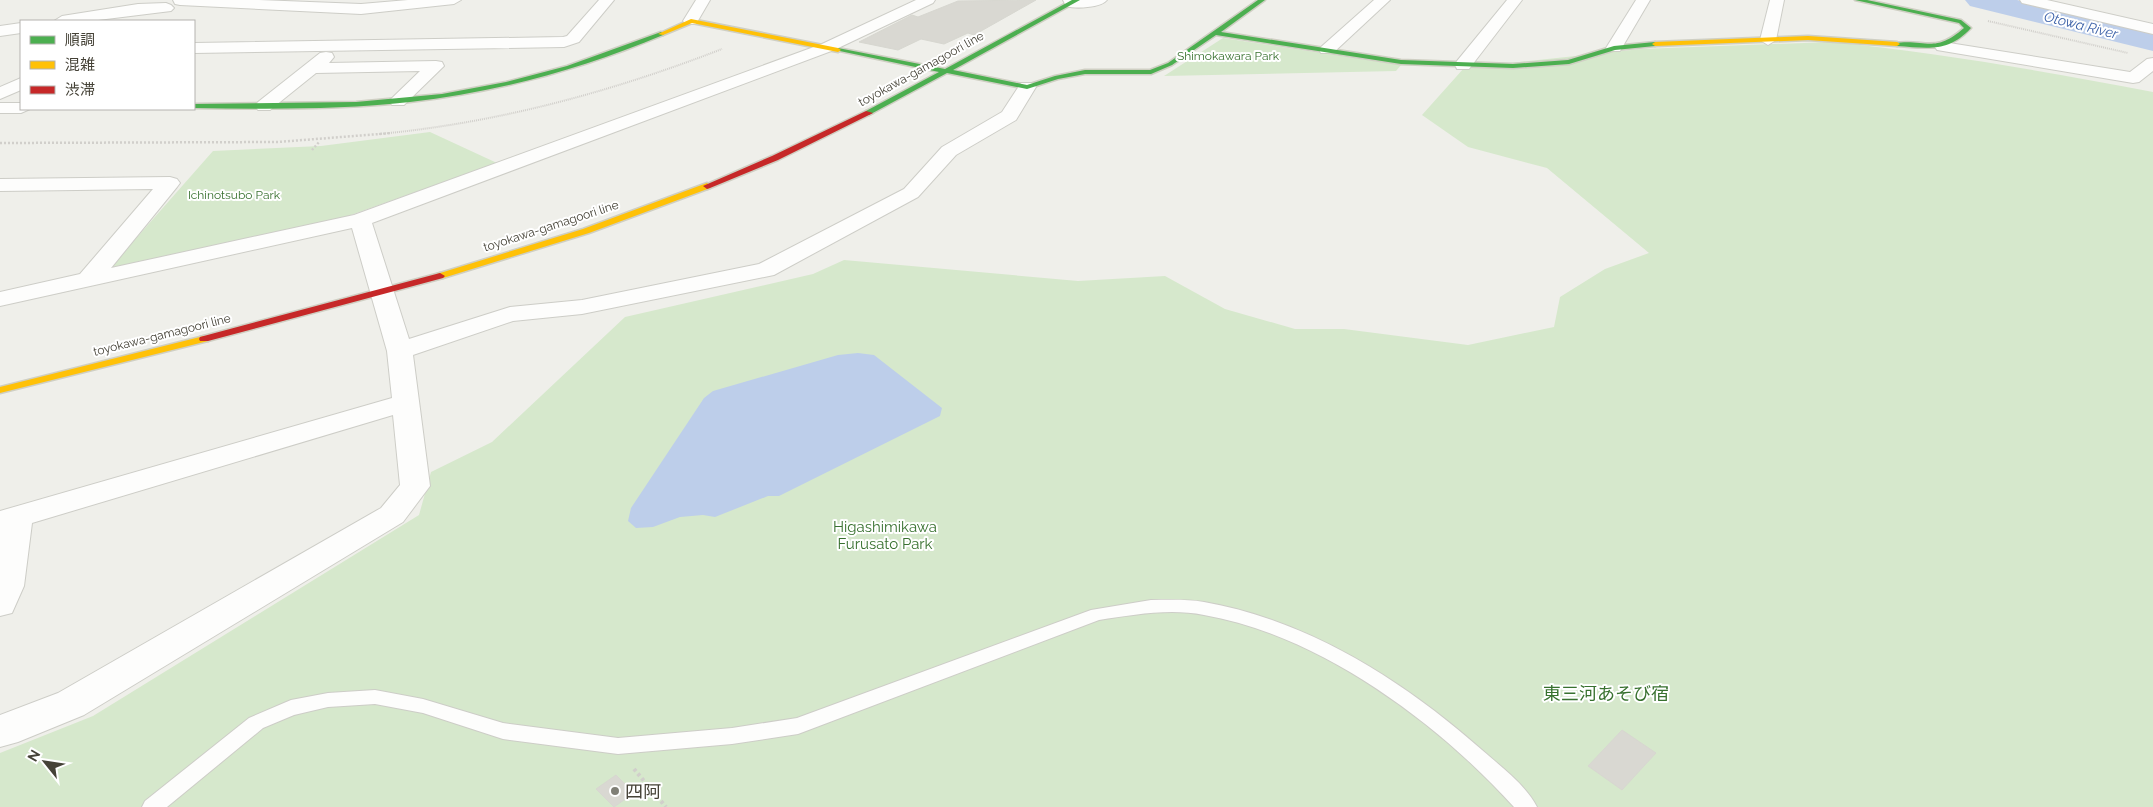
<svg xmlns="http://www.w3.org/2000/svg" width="2153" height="807" viewBox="0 0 2153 807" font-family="Raleway,'Noto Sans JP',sans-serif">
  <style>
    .green { fill: #d6e8cc }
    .water { fill: #bdceea }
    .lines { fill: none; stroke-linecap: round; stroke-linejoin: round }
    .river { fill: #bdceea; fill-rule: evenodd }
    .building { fill: #d9d8d2; stroke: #d7d7d0 }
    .lane-casing { stroke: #cdcdc7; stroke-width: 2 }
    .street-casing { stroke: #cdcdc7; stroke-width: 2 }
    .fast-casing { stroke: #cfcfc3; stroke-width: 3 }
    .slow-casing { stroke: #cfcfc3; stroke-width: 3 }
    .jam-casing { stroke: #cfcfc3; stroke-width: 3 }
    .path-far2 { stroke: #d1cfcb; stroke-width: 2; stroke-dasharray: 1 1; stroke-linecap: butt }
    .path-far1 { stroke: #d1cfcb; stroke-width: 2.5; stroke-dasharray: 2 2; stroke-linecap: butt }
    .path { stroke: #d1cfcb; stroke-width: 4; stroke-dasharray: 3 3; stroke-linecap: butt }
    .lane { fill: #fdfdfc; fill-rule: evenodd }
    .street { fill: #fdfdfc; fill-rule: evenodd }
    .fast { fill: #4caf50; fill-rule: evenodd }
    .slow { fill: #ffc107; fill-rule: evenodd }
    .jam { fill: #c62828; fill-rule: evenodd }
    .poi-dot { fill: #807f76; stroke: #fff; stroke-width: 2 }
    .labels { text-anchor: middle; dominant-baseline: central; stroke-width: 4; stroke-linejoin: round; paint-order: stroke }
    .far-park-label { font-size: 12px; fill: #38712f; stroke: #fff }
    .far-street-label { font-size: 12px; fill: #454237; stroke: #fff }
    .far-water-label { font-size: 14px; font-style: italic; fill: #395fa7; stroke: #fff }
    .park-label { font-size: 15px; fill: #38712f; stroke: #fff }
    .near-park-label { font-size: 18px; fill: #38712f; stroke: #fff }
    .near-poi-label { font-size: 18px; fill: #454237; stroke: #fff; text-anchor: start }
  </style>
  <rect width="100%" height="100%" fill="#efefea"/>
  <path class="green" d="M1223,38L1401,65L1396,71L1164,76Z
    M1830,42C1939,52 2045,72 2153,92V807H0V753L93,716L419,515L431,472L492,442L625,317L813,274L844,260L1078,281L1165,276L1225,309L1295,329H1344L1468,345L1554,327L1560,297L1605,269L1649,253L1547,168L1468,147L1422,115L1464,68L1641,49Z
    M430,132L497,163L348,216L109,269L213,151L321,146Z"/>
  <path class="water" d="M858,353L874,355L942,408L940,416L779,496H768L715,517L703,515L680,517L653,527L636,528L628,521L631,508L704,398L713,391L838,355Z"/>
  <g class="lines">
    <path class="river" d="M1965,0H2017L2153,33V51L1970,6Z"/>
  </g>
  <path class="building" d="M1036,0L974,35L968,33L944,44L921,39L898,50L859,42L912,15L918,17L958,1Z
    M1622,730L1656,753L1622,790L1588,766Z
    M616,775L634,793L614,807L596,789Z"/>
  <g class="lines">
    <g class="lane-casing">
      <path id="lane" d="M1151,600C1168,600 1187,599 1204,602C1308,620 1404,681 1482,750C1500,766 1526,785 1537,807H1514C1437,722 1319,635 1204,615C1169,608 1133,615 1099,620L798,734L732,744L618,754L503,739L423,713L375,704L328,707L294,715L263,728L167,807H142L145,801L249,718L291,700L328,693L375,690L423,699L503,723L618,738L732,728L797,718L1091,610Z"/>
    </g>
    <g class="street-casing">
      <path id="street" d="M173,0H259L361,4L408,0H461L454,4L361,14L180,5L175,4Z
        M599,0H614L579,42L564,47L194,53V43L563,37L567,36Z
        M696,0H710L696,24H686L683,21Z
        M916,0H935L933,3L834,50L372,223L409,339L510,307L582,300L759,264L904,189L942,147L1002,112L1021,83H1033L1036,87L1016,120L956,155L918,197L774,275L582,314L513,321L413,355L430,486L403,522L84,715L18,742L0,747V715L58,693L381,508L400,485L393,415L32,523L24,586L12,613L0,616V511L392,398L387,351L352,228L0,306V292L80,274L153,189L0,191V179L170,177L177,179L180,183L177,187L111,268L354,215L822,44Z
        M1063,0H1107C1101,8 1075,9 1066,6Z
        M1374,0H1390L1333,53H1321L1319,50L1321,47Z
        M1507,0H1522L1469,69H1457L1455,65L1457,61Z
        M1636,0H1650L1620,51H1608L1606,48Z
        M1770,0H1784L1776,40L1768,45L1760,40Z
        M2020,0H2047L2153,24V34L2022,3Z
        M166,3L171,5L174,8L171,11L90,21H54L62,16L138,4Z
        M21,23V33L0,36V26Z
        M1943,42L2130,72L2147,59L2153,58V71L2139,82L2133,83L1937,50L1935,47Z
        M326,52L332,53L334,57L329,63L436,61L442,62L444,66L404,105H392L389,101L420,71L316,73L270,110H258L255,106L258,102L320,53Z
        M21,78V90L0,99V87Z
        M0,103H21V109H30L21,113H0Z"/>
    </g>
    <g class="fast-casing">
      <path id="fast" d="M1072,0H1080L953,70L1027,85L1055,76L1085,70H1150L1168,63L1258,0H1265L1221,32L1401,60L1513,64L1568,60L1614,46L1655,42L1658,44L1655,46L1615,50L1569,64L1513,68L1401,64L1216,35L1172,65L1151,74H1085L1058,79L1027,89L947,73L869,115H866V111L939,72L835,50L838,48L945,69Z
        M1855,0H1867L1961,20L1971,28C1948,53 1928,48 1897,46L1895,45V43C1927,39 1934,54 1964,28L1959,23Z
        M661,32L664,34L663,35C582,69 498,92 410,102C339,110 266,109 194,108V104L356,102L442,94L506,82L567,66Z"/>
    </g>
    <g class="slow-casing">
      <path id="slow" d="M691,19L838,48L841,50L838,52L692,23L663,35L658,34Z
        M1808,36L1897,42L1900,44L1897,46L1808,40L1655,46L1652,44L1655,42Z
        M707,183L711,186L710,188L589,233L443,278H437L435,276L437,274L583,229Z
        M204,336L208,337L209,339L208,341L0,393V387Z"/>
    </g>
    <g class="jam-casing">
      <path id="jam" d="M866,111L873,113L778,160L710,188L707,189L703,186L772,156Z
        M440,273L445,276L443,278L208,341H200L199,339L200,337Z"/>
    </g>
    <path class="path-far2" d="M1988,21L2128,53
      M379,134C497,123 611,92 722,49"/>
    <path class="path-far1" d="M0,143L278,142L392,133
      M312,150L320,141"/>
    <path class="path" d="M634,769L666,807"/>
    <use href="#lane" class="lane"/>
    <use href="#street" class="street"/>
    <use href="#fast" class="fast"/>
    <use href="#slow" class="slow"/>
    <use href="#jam" class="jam"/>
  </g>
  <circle class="poi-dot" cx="615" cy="791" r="5"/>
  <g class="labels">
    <g class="far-park-label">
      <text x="1228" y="56">Shimokawara Park</text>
      <text x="234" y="195">Ichinotsubo Park</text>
    </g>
    <g class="far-street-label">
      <text transform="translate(921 69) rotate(-29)">toyokawa-gamagoori line</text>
      <text transform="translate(551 226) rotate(-18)">toyokawa-gamagoori line</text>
      <text transform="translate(162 335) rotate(-14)">toyokawa-gamagoori line</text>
    </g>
    <g class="far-water-label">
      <text transform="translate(2081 25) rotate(14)">Otowa River</text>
    </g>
    <g class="park-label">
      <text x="885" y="527">Higashimikawa<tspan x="885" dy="17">Furusato Park</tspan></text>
    </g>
    <g class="near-park-label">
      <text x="1606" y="693">東三河あそび宿</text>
    </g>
    <g class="near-poi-label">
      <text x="625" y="791">四阿</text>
    </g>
  </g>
  <rect x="20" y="20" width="175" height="90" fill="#ffffff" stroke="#b5b3af"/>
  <rect x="30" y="36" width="25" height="8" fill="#4caf50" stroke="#b5b3af"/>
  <text x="65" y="45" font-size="15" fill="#454237">順調</text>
  <rect x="30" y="61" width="25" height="8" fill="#ffc107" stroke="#b5b3af"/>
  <text x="65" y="70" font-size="15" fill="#454237">混雑</text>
  <rect x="30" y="86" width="25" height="8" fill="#c62828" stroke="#b5b3af"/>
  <text x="65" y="95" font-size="15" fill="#454237">渋滞</text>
  <g transform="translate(45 762) rotate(300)" stroke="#ffffff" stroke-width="4" paint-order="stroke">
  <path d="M0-4L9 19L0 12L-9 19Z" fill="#454237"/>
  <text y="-8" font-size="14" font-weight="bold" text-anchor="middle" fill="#454237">N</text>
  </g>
</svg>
